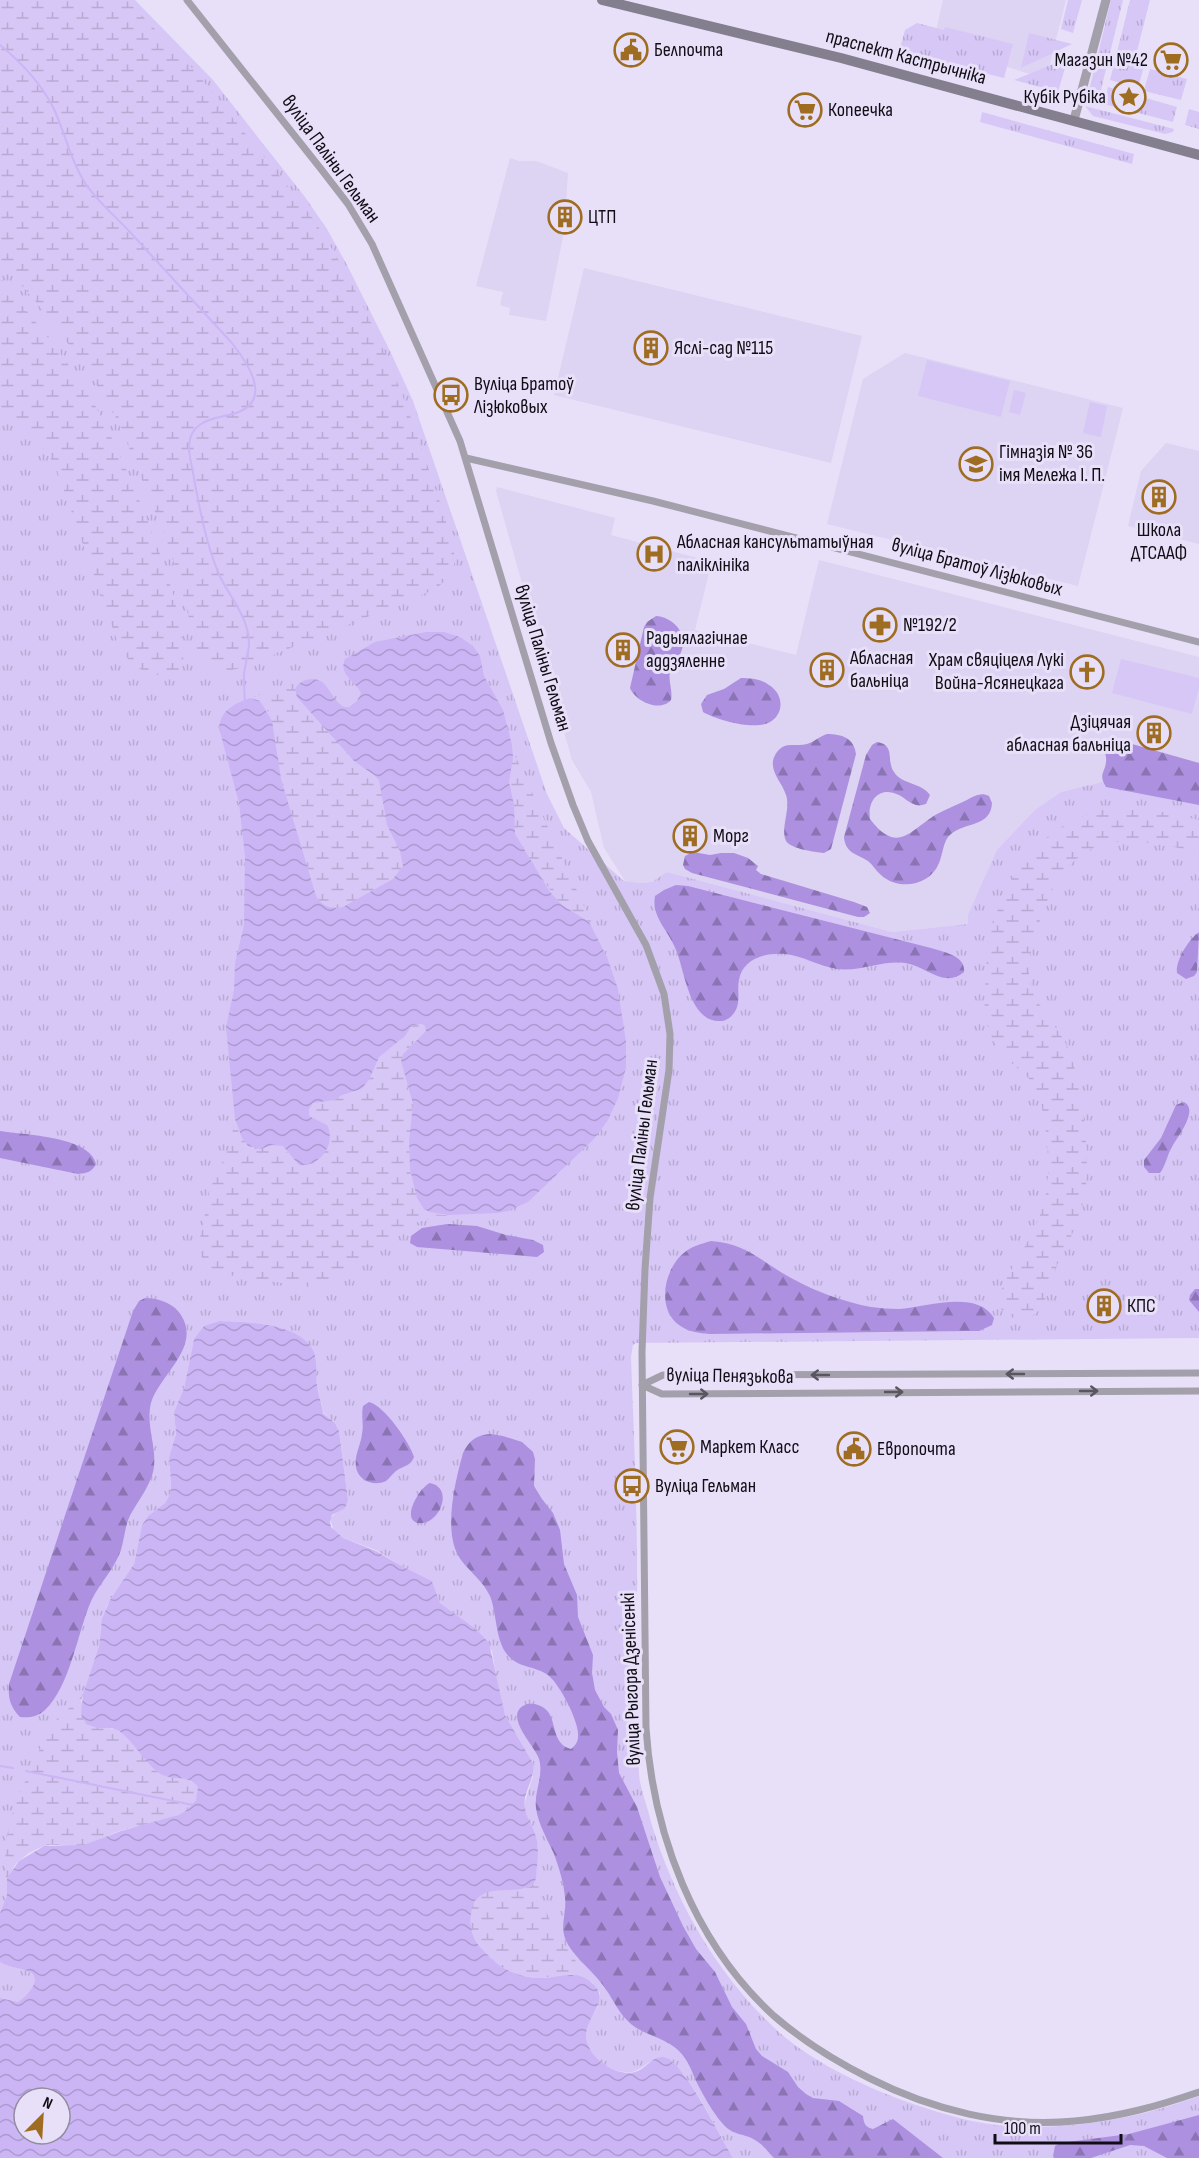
<svg xmlns="http://www.w3.org/2000/svg" width="1199" height="2158" viewBox="0 0 1199 2158" font-family="'Sofia Sans Condensed',sans-serif">
  <style>
    .built { fill: #ddd3f2 }
    .grass { fill: url(#grass-tufts) }
    .forest { fill: url(#forest-firs) }
    .wetland { fill: url(#wetland-marsh) }
    .park { fill: #d7c7f6 }
    .water { fill: url(#water-waves); fill-rule: evenodd }
    .lines { fill: none; stroke-linecap: round; stroke-linejoin: round }
    .stream { stroke: #cbb5f5; stroke-width: 2 }
    .minor { stroke: #a3a0ab; stroke-width: 7 }
    .tertiary { stroke: #a3a0ab; stroke-width: 9 }
    .secondary { stroke: #847f8e; stroke-width: 10 }
    .oneway { stroke: #5a5660 }
    .labels { text-anchor: middle; dominant-baseline: central; stroke-width: 6; stroke-linejoin: round; paint-order: stroke }
    .poi-label { font-size: 20px; fill: #100d15; stroke: #e8e0f9; text-anchor: start }
    .street-label { font-size: 20px; fill: #100d15; stroke: #e8e0f9 }
  </style>
  <defs>
    <pattern id="grass-tufts" width="24" height="20" patternUnits="userSpaceOnUse" patternTransform="scale(1.5)"><rect width="24" height="20" fill="#d7c7f6"/><path d="M3 7l-1-3M5 7V3M7 7l1-3M15 17l-1-3M17 17v-4M19 17l1-3" fill="none" stroke="#b8aad2"/></pattern>
    <pattern id="forest-firs" width="22" height="20" patternUnits="userSpaceOnUse" patternTransform="scale(1.5)"><rect width="22" height="20" fill="#ad90df"/><path d="M5 1l3.5 6h-7zM16 11l3.5 6h-7z" fill="#8b74b4"/></pattern>
    <pattern id="wetland-marsh" width="20" height="14" patternUnits="userSpaceOnUse" patternTransform="scale(1.5)"><rect width="20" height="14" fill="#d7c7f6"/><path d="M1 5h8M5 5V1M11 12h8M15 12V8" fill="none" stroke="#b8aad2"/></pattern>
    <pattern id="water-waves" width="16" height="10" patternUnits="userSpaceOnUse" patternTransform="scale(1.5)"><rect width="16" height="10" fill="#cbb5f5"/><path d="M0 5q4-4 8 0t8 0" fill="none" stroke="#ad9ad1"/></pattern>
  </defs>
  <rect width="100%" height="100%" fill="#e8e0f9"/>
  <path class="built" d="M943,0H1066L1046,79L933,44Z
    M510,158L519,161H536L568,173L566,203L557,228L564,232L546,321L509,315L510,308L500,305L503,292L476,286Z
    M584,268L862,336L831,463L554,395Z
    M905,353L1123,408L1078,586L827,524L863,379Z
    M1166,443L1199,451V544L1128,526L1141,471Z
    M497,487L615,518L611,535L705,560L709,573L695,630L796,655L819,560L1199,657V786L1118,778L1061,792L1036,809L968,924L892,932L667,872L652,882L640,883L625,881L604,848L591,792L572,760L496,491Z"/>
  <path class="grass" d="M0,0H135L213,80L305,197L327,229L347,265L391,353L413,401L547,794L564,828L624,881L640,883L652,882L667,872L892,932L968,924V915L997,850L1036,809L1061,792L1118,778L1199,786V1338L636,1343L633,1345L631,1357C634,1440 638,1524 637,1608C636,1654 634,1701 638,1748C639,1759 638,1771 640,1782C643,1796 648,1809 651,1822C675,1902 718,1977 780,2033C815,2064 870,2089 913,2104C943,2114 979,2125 1010,2126C1074,2130 1139,2118 1199,2096V2158H733C721,2137 687,2068 668,2059C653,2052 645,2070 631,2072C611,2075 582,2052 585,2030C587,2020 594,2015 598,2006C599,2002 599,1997 600,1993L592,1982L552,1977L536,1879L538,1846L525,1811V1802L533,1776V1763L505,1715L500,1700L492,1651L476,1629L440,1603L432,1581L396,1563L376,1550L343,1538L334,1531L330,1519L348,1500L339,1431L335,1423L323,1412C322,1401 317,1392 316,1380C315,1372 318,1361 314,1352C300,1323 249,1322 220,1321L194,1339L184,1388L174,1412L176,1434L169,1457L171,1483L170,1494L165,1503L148,1516L142,1525L134,1564L107,1606L101,1627L99,1646L81,1701L7,1883V1895L0,1913Z
    M1068,0H1082L1073,33L1061,29Z
    M1111,0H1123L1098,102L1087,99Z
    M1130,0H1150L1134,63L1144,66L1138,88L1110,80Z
    M917,23L944,30L945,27L1013,44L1004,78L899,52L905,30Z
    M1029,33L1072,44L1021,68Z
    M1068,58L1058,92L1014,80Z
    M1150,69L1187,79L1181,100L1144,91Z
    M1108,87L1177,107L1173,122L1104,104Z
    M1085,106L1174,129L1173,132L1165,134L1093,116Z
    M1189,109L1199,112V129L1185,125Z
    M982,112L1134,154L1132,164L980,122Z
    M0,1962C8,1967 15,1967 24,1970C46,1976 29,1995 18,2002L0,1998Z"/>
  <path class="forest" d="M656,616C673,617 689,634 681,652C678,659 672,664 670,672C668,681 673,691 671,700C660,713 635,701 630,688L644,627L647,622Z
    M741,678C751,678 761,679 769,685C784,694 785,715 768,723C753,730 717,720 703,712L701,704L707,695L724,689Z
    M827,734C842,734 854,738 856,754L831,849L824,853C815,852 791,849 786,841C780,829 791,809 786,795C782,781 765,768 777,752C785,741 795,747 807,744C814,742 820,736 827,734Z
    M1112,740H1118L1199,763V805L1106,787C1098,774 1105,773 1106,762C1107,757 1104,751 1104,746Z
    M877,742C896,745 886,761 894,772C902,785 921,782 930,795L926,804C921,805 921,806 916,805C909,803 905,798 899,795C879,785 867,801 870,819C898,856 911,829 937,814C946,809 957,805 967,800C975,796 981,792 989,796L992,803C991,827 965,822 951,834C943,840 943,854 939,863C930,886 898,891 881,875C876,871 873,865 868,861C857,854 845,853 844,837L866,755L872,745Z
    M693,852L710,855L721,853H734L748,858L758,866L756,870L761,874L854,902L867,907L870,913L864,917H858L692,873L685,869L683,865L685,856Z
    M676,885L688,886L931,948C944,952 966,956 964,972C945,989 926,966 905,963C882,960 860,972 837,969C819,966 803,956 785,954C766,952 742,959 739,980C737,989 740,998 737,1007C735,1014 728,1021 721,1021C689,1023 685,971 676,950C669,931 651,917 655,896L664,890Z
    M1199,932L1197,972L1194,976L1186,979L1177,973C1175,961 1189,939 1199,932Z
    M1184,1102C1199,1110 1178,1136 1172,1147C1167,1155 1166,1165 1160,1173H1149L1144,1167V1160L1161,1138L1176,1105Z
    M0,1131C24,1135 90,1136 96,1164C92,1172 87,1173 78,1174L0,1158Z
    M447,1224L477,1226L506,1235L533,1240L543,1245L544,1252L537,1257L417,1247L410,1243L411,1236L422,1228Z
    M711,1241C749,1244 762,1263 793,1279C817,1292 844,1302 871,1307C880,1308 889,1309 899,1309C926,1307 977,1289 994,1318L992,1325L979,1331H968L710,1334C699,1333 688,1332 679,1325C656,1308 664,1268 685,1252C692,1246 701,1244 711,1241Z
    M1195,1289H1199V1312L1189,1300L1190,1295Z
    M145,1298C157,1298 170,1302 178,1311C207,1347 154,1377 150,1408C147,1430 158,1451 153,1472C149,1487 140,1498 132,1512C124,1525 125,1541 119,1555C111,1574 96,1587 89,1606C77,1637 69,1687 45,1710C37,1717 29,1718 20,1717C10,1706 8,1699 9,1684L133,1311L139,1301Z
    M369,1402C384,1405 410,1443 414,1457C410,1467 404,1465 396,1471C392,1474 390,1478 386,1481C373,1487 358,1480 356,1467C354,1455 361,1445 362,1434C364,1425 361,1415 363,1406Z
    M491,1434L503,1436L522,1442L533,1452L535,1459L534,1486L542,1499L553,1513L560,1530L564,1564L577,1595L578,1617L593,1655L592,1673L595,1690L604,1707L611,1714L618,1730L617,1752L619,1773L637,1807L660,1877L683,1926L696,1949L715,1972L732,2007L746,2024L756,2049L762,2056L788,2072L798,2087L806,2094L813,2098L839,2101L863,2116C864,2124 865,2127 873,2129L893,2119L943,2158H774C769,2153 764,2146 758,2142C747,2133 732,2136 723,2124C713,2113 705,2098 698,2085C692,2073 689,2060 678,2050C666,2039 649,2036 635,2027C618,2015 614,1999 602,1984C591,1969 572,1956 565,1938C560,1925 567,1912 565,1898C564,1883 559,1868 554,1854C548,1840 538,1824 536,1808C534,1791 544,1776 539,1759C536,1747 502,1715 525,1705C529,1703 535,1704 538,1705C556,1711 551,1729 560,1742C563,1746 567,1748 571,1749C575,1746 578,1742 578,1737C580,1723 560,1685 549,1676C535,1665 517,1669 506,1653C495,1637 497,1614 490,1596C483,1581 470,1572 461,1560C442,1534 455,1482 463,1453C469,1440 477,1435 491,1434Z
    M430,1483C455,1488 439,1526 418,1523C400,1519 421,1486 430,1483Z
    M1199,2115V2158H1167L1144,2146L1130,2145L1091,2158H1054L1053,2156L1055,2146L1060,2143L1129,2134Z"/>
  <path class="wetland" d="M0,0H127L195,71L307,210C361,289 398,376 428,467C437,494 447,522 454,550V572L436,589L241,668L222,672L212,669L204,662L198,653L179,579L168,544L119,423L88,370L36,302L0,260Z
    M0,278C32,318 67,358 93,402C119,446 199,626 181,670C155,683 132,669 119,646L55,465C38,439 26,427 0,410Z
    M305,680L298,684L368,770C373,774 377,778 380,784C387,800 383,818 391,834C396,845 407,856 401,868C396,880 347,909 334,908C325,908 320,903 316,896L281,779L269,713L260,701L250,698Z
    M513,751L594,928L589,922L556,899L518,840L514,827V805L509,782Z
    M1120,807L1153,810L1199,820V855C1186,848 1170,846 1155,844C1087,832 1056,865 1038,927C1034,942 1028,956 1029,971C1029,1001 1052,1018 1065,1042C1082,1073 1091,1159 1085,1194C1081,1218 1070,1239 1059,1261C1051,1275 1048,1305 1035,1314C1024,1322 1011,1320 1002,1311C999,1302 1000,1295 1003,1285C1022,1249 1048,1217 1048,1173C1048,1148 1046,1102 1031,1081C1026,1075 1019,1070 1014,1065C1001,1055 991,1041 987,1024C983,1008 985,991 986,975C987,963 986,950 989,939C1006,869 1047,816 1120,807Z
    M415,1023L422,1024L426,1031L403,1054L402,1071L413,1104L409,1141L410,1169L417,1198L424,1209L439,1215H448C429,1220 407,1222 391,1235C366,1254 350,1285 317,1288L234,1276C215,1272 199,1265 199,1243L210,1189L230,1145L235,1119L237,1129L255,1149C265,1149 272,1143 283,1146L294,1162L323,1154C347,1116 301,1125 309,1108C314,1097 326,1104 334,1100C337,1099 339,1097 342,1095C347,1092 354,1093 360,1090C371,1082 372,1068 378,1058C384,1050 393,1046 400,1040C406,1035 409,1028 415,1023Z
    M83,1694L81,1701L91,1726C101,1729 111,1726 119,1731C136,1740 143,1763 159,1772C172,1780 187,1774 198,1787C203,1819 141,1824 120,1831C107,1835 95,1843 81,1846C71,1848 60,1844 49,1845C32,1848 8,1865 7,1883C0,1836 14,1806 33,1764C40,1751 45,1734 54,1723C62,1711 75,1706 83,1694Z
    M537,1875C543,1921 565,1947 592,1982C578,1973 568,1975 552,1977C522,1981 494,1969 477,1943C469,1932 467,1916 473,1903C482,1885 512,1890 528,1887L532,1885Z"/>
  <path class="park" d="M927,360L1010,381L1001,417L918,396Z
    M1014,390L1026,393L1020,415L1009,412Z
    M1090,402L1107,406L1101,437L1083,433Z
    M1121,659L1199,678V688L1192,714L1112,693Z"/>
  <path class="water" d="M426,632H444L460,637L473,646L480,656L484,676L503,710L512,745L513,758L509,782L514,805L515,834L550,892L562,905L589,922L607,957L618,989L626,1042V1068L618,1098L608,1120L594,1139L528,1202L508,1211L497,1213L448,1215L430,1212L424,1209L417,1198L410,1169L409,1141L413,1104L401,1061L403,1054L426,1031L425,1026L422,1024L412,1025L405,1036L379,1057L369,1080L361,1089L342,1095L334,1100L313,1103L309,1109V1116L327,1125C337,1144 319,1168 299,1165L283,1146L272,1145L261,1149L248,1146L242,1138L235,1119L226,1027L234,990L235,963L244,925L245,856L239,803L219,728C220,711 235,703 250,698L260,701L272,721L281,779L316,896C323,907 330,909 343,907L393,879L403,866L400,851L387,825L379,780L374,775L354,761L297,697L295,689C298,684 300,682 306,680C326,674 329,695 340,704C344,708 345,707 349,707L357,701L361,693C356,681 338,675 345,659L375,642Z
    M220,1321C249,1322 301,1323 314,1352C318,1362 315,1375 317,1385C318,1395 322,1403 323,1413L335,1423L339,1431L348,1500L345,1508L332,1515L330,1522L331,1527L343,1538L376,1551L396,1563L432,1581L440,1603L476,1629L489,1643L505,1715L533,1763C536,1779 522,1792 525,1808C526,1817 532,1825 535,1834C539,1845 538,1854 537,1866C536,1874 538,1882 530,1886C511,1895 488,1883 474,1902C468,1918 469,1935 481,1948C500,1971 524,1981 553,1977C568,1975 579,1972 591,1982C618,2004 571,2021 591,2051C600,2064 621,2078 638,2071C649,2066 655,2052 669,2059C687,2070 721,2137 733,2158H0V1998L18,2002C29,1995 46,1975 24,1970C15,1967 8,1967 0,1962V1913L7,1895V1878L19,1861L44,1846L84,1845L121,1831L178,1815L188,1809L196,1800L198,1787C187,1773 172,1782 159,1773C143,1762 135,1742 119,1731L112,1728H97L86,1724L81,1714L83,1694L99,1646L102,1619L110,1600L134,1564L142,1525L148,1516L165,1503L170,1494L171,1483L169,1457L176,1434L174,1412L184,1388L194,1339L204,1326ZM24,2098H60V2134H24Z"/>
  <g class="lines">
    <path class="stream" d="M0,45C22,63 40,82 53,107C65,132 70,160 85,183C97,201 114,215 129,231C163,268 197,305 231,342C247,362 274,400 236,413C224,417 211,417 201,424C193,429 189,438 189,448C189,458 193,469 194,479C200,510 206,543 218,572C226,592 242,608 247,629C252,645 246,658 244,674C244,683 244,692 245,701
      M0,1766L13,1768
      M26,1771L193,1805"/>
    <path class="minor" d="M187,0L321,169L348,204L372,244L460,441L551,743L573,805L588,841L646,945L664,994L670,1034L669,1070L650,1198L645,1269L642,1352L646,1728C653,1834 694,1943 774,2016C803,2041 835,2061 869,2078C932,2110 1004,2128 1075,2121C1119,2117 1158,2106 1199,2092
      M466,458L653,501L1199,642
      M642,1385L663,1375L1199,1373
      M642,1385L662,1394L1199,1391"/>
    <path class="tertiary" d="M1074,120L1106,0"/>
    <path class="secondary" d="M602,0L841,58L1199,155"/>
  </g>
  <defs><path id="oneway-shaft" d="M-6 0H5M1.5-3L5.5 0L1.5 3" fill="none" stroke-width="1.6" stroke-linecap="round" stroke-linejoin="round" transform="scale(1.5)"/></defs>
  <g class="oneway">
    <use href="#oneway-shaft" transform="translate(1015 1374) rotate(180)"/>
    <use href="#oneway-shaft" transform="translate(820 1375) rotate(180)"/>
    <use href="#oneway-shaft" transform="translate(1089 1391)"/>
    <use href="#oneway-shaft" transform="translate(894 1392)"/>
    <use href="#oneway-shaft" transform="translate(699 1394)"/>
  </g>
  <defs>
    <g id="civic-ring" transform="scale(1.725)"><circle r="9.5" fill="#e8e0f9" stroke="#9e6d21" stroke-width="1.5"/><path d="M-.6-6.5H3V-4.5H.6V-3L4-1V1h2V6H-6V1h2V-1L-.6-3ZM-1.2 2.5V6h2.4V2.5Z" fill="#9e6d21"/></g>
    <g id="supermarket-ring" transform="scale(1.725)"><circle r="9.5" fill="#e8e0f9" stroke="#9e6d21" stroke-width="1.5"/><path d="M-6-5.5h2.5l.6 2H6L4.5 2H-2.5L-4.4-4H-6ZM-1.5 3.2a1.3 1.3 0 1 0 .1 0ZM3 3.2a1.3 1.3 0 1 0 .1 0Z" fill="#9e6d21"/></g>
    <g id="sight-ring" transform="scale(1.725)"><circle r="9.5" fill="#e8e0f9" stroke="#9e6d21" stroke-width="1.5"/><path d="M0-6L1.8-2.2L6-1.7L2.9 1.2L3.7 5.4L0 3.3L-3.7 5.4L-2.9 1.2L-6-1.7L-1.8-2.2Z" fill="#9e6d21"/></g>
    <g id="building-ring" transform="scale(1.725)"><circle r="9.5" fill="#e8e0f9" stroke="#9e6d21" stroke-width="1.5"/><path d="M-4-6H4V6H1V3H-1V6H-4ZM-2.5-4.3h1.7v1.8h-1.7ZM.8-4.3h1.7v1.8H.8ZM-2.5-1h1.7V.8h-1.7ZM.8-1h1.7V.8H.8Z" fill="#9e6d21"/></g>
    <g id="bus-ring" transform="scale(1.725)"><circle r="9.5" fill="#e8e0f9" stroke="#9e6d21" stroke-width="1.5"/><path d="M-5-6H5V4H4V6H2V4H-2V6H-4V4H-5ZM-3.5-4V0h7V-4ZM-3.5 1.2v1.5H-2V1.2ZM2 1.2v1.5H3.5V1.2Z" fill="#9e6d21"/></g>
    <g id="school-ring" transform="scale(1.725)"><circle r="9.5" fill="#e8e0f9" stroke="#9e6d21" stroke-width="1.5"/><path d="M0-5L7-2L0 1L-7-2ZM-4 1L0 2.5L4 1V4Q0 6-4 4Z" fill="#9e6d21"/></g>
    <g id="hospital-ring" transform="scale(1.725)"><circle r="9.5" fill="#e8e0f9" stroke="#9e6d21" stroke-width="1.5"/><path d="M-5-5h3v3.5h4V-5h3V5h-3V1.5h-4V5h-3Z" fill="#9e6d21"/></g>
    <g id="pharmacy-ring" transform="scale(1.725)"><circle r="9.5" fill="#e8e0f9" stroke="#9e6d21" stroke-width="1.5"/><path d="M-2-6h4v4h4v4h-4v4h-4v-4h-4v-4h4Z" fill="#9e6d21"/></g>
    <g id="church-ring" transform="scale(1.725)"><circle r="9.5" fill="#e8e0f9" stroke="#9e6d21" stroke-width="1.5"/><path d="M-1.2-6h2.4v3.5h3.3v2.4h-3.3V6h-2.4V-.1h-3.3v-2.4h3.3Z" fill="#9e6d21"/></g>
  </defs>
  <g fill-rule="evenodd">
    <use href="#civic-ring" x="631" y="50"/>
    <use href="#supermarket-ring" x="1171" y="60"/>
    <use href="#sight-ring" x="1129" y="97"/>
    <use href="#supermarket-ring" x="805" y="110"/>
    <use href="#building-ring" x="565" y="217"/>
    <use href="#building-ring" x="651" y="348"/>
    <use href="#bus-ring" x="451" y="395"/>
    <use href="#school-ring" x="976" y="464"/>
    <use href="#building-ring" x="1159" y="497"/>
    <use href="#hospital-ring" x="654" y="554"/>
    <use href="#pharmacy-ring" x="880" y="625"/>
    <use href="#building-ring" x="623" y="650"/>
    <use href="#building-ring" x="827" y="670"/>
    <use href="#church-ring" x="1087" y="672"/>
    <use href="#building-ring" x="1154" y="733"/>
    <use href="#building-ring" x="690" y="836"/>
    <use href="#building-ring" x="1104" y="1306"/>
    <use href="#supermarket-ring" x="677" y="1447"/>
    <use href="#civic-ring" x="854" y="1449"/>
    <use href="#bus-ring" x="632" y="1486"/>
  </g>
  <g class="labels">
    <g class="poi-label">
      <text x="654" y="50">Белпочта</text>
      <text x="1148" y="60" text-anchor="end">Магазин №42</text>
      <text x="1106" y="97" text-anchor="end">Кубік Рубіка</text>
      <text x="828" y="110">Копеечка</text>
      <text x="588" y="217">ЦТП</text>
      <text x="674" y="348">Яслі-сад №115</text>
      <text x="474" y="384">Вуліца Братоў<tspan x="474" dy="23">Лізюковых</tspan></text>
      <text x="999" y="452">Гімназія № 36<tspan x="999" dy="23">імя Мележа І. П.</tspan></text>
      <text x="1159" y="530" text-anchor="middle">Школа<tspan x="1159" dy="23">ДТСААФ</tspan></text>
      <text x="677" y="542">Абласная кансультатыўная<tspan x="677" dy="23">паліклініка</tspan></text>
      <text x="903" y="625">№192/2</text>
      <text x="646" y="638">Радыялагічнае<tspan x="646" dy="23">аддзяленне</tspan></text>
      <text x="850" y="658">Абласная<tspan x="850" dy="23">бальніца</tspan></text>
      <text x="1064" y="660" text-anchor="end">Храм свяціцеля Лукі<tspan x="1064" dy="23">Война-Ясянецкага</tspan></text>
      <text x="1131" y="722" text-anchor="end">Дзіцячая<tspan x="1131" dy="23">абласная бальніца</tspan></text>
      <text x="713" y="836">Морг</text>
      <text x="1127" y="1306">КПС</text>
      <text x="700" y="1447">Маркет Класс</text>
      <text x="877" y="1449">Европочта</text>
      <text x="655" y="1486">Вуліца Гельман</text>
    </g>
    <g class="street-label">
      <text transform="translate(906 57) rotate(15)">праспект Кастрычніка</text>
      <text transform="translate(331 159) rotate(54)">вуліца Паліны Гельман</text>
      <text transform="translate(977 567) rotate(15)">вуліца Братоў Лізюковых</text>
      <text transform="translate(543 658) rotate(73)">вуліца Паліны Гельман</text>
      <text transform="translate(642 1135) rotate(-83)">вуліца Паліны Гельман</text>
      <text transform="translate(730 1376) rotate(1)">вуліца Пенязькова</text>
      <text transform="translate(631 1679) rotate(-92)">вуліца Рыгора Дзенісенкі</text>
    </g>
  </g>
  <g transform="translate(42 2116) rotate(24)"><circle r="28" fill="#e8e0f9" stroke="#928c9e" stroke-width="1.5"/>
  <path d="M0-4.5L10 22L0 15L-10 22Z" fill="#9e6d21"/>
  <text y="-9" font-size="16" font-weight="bold" text-anchor="middle" fill="#100d15">N</text>
  </g>
  <path d="M995 2134v9h126v-9" fill="none" stroke="#100d15" stroke-width="3"/>
  <text x="1004" y="2134" font-size="18" fill="#100d15" stroke="#e8e0f9" stroke-width="4.5" paint-order="stroke">100 m</text>
</svg>
